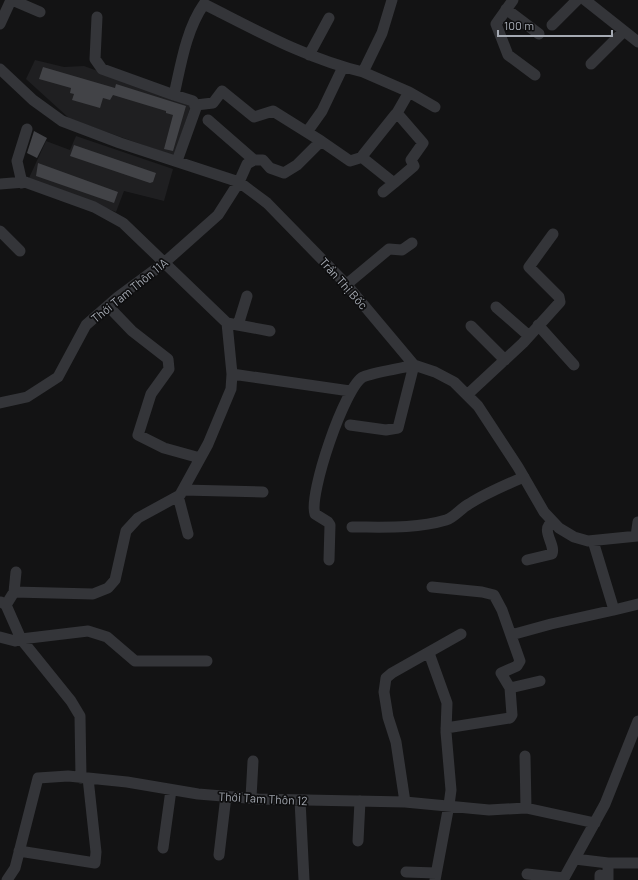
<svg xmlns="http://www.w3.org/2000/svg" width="638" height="880" viewBox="0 0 638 880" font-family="Barlow,sans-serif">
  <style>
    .built { fill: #1f1f21 }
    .building { fill: #424347 }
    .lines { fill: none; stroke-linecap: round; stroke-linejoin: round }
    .minor { stroke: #343539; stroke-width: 11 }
    .labels { text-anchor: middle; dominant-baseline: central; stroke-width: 3.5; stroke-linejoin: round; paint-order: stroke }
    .street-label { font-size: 12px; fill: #a5aab3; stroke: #0e0e0f }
  </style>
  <rect width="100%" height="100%" fill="#131314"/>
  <path class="built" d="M35,60L64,67L84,66L191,105L174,156L70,119L26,79Z
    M76,136L173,169L164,201L124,191L116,212L29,178L46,141L70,150Z"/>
  <path class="building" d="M43,67L115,88L116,84L186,106L173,151L164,149L173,115L166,113V111L113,95L110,100L103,98L100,108L72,100L74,94L70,93L71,88L39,79Z
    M34,131L47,138L37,158L27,153Z
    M74,145L156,173L153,182L150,183L70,156Z
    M38,163L118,192L114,203L36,176Z"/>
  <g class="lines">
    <path class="minor" d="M12,0L40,12
      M513,0L496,24L508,55L535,75
      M585,0L638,42
      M506,9L539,34
      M97,17L95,59L102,69L174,95
      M0,24L11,0
      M552,25L577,0
      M309,55L329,18
      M591,64L624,31
      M0,69L33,100L62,121L120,143L239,182L267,203L346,284L414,365L435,372L454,382L478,406L518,467L544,512L559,528L574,537L588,541L638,536
      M363,72L409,92L397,113L395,115L363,155L364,159L394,183L414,166L411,160L423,143L397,113
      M409,92L435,107
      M196,105L213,103L222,91L254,117L273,111L321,141
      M208,120L254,160
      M307,132L322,111L343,67
      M177,161L196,108L193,101L174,95C181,64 186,30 204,4C256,30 307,59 363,72L382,33L392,0
      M22,183L17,161L27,129
      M0,184L25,182L94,207L123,223L227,323L232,374L231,389L208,444L180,495L138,518L126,531L115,580L108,588L93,594L14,592L6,605
      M383,192L394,183
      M0,231L20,251
      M347,284L389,249L402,250L412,243
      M108,306L132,331L168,359L169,369L151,394L138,435L164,448L200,458
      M496,307L529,336
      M227,323L270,331
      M238,325L247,296
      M538,325L574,365
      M471,326L505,360
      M232,374L350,391
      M467,395L523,343L560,302L559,297L529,267L553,234
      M0,403L27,397L58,377L86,325L118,297L164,263L218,215L239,182L247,164L254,160H263L270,168L284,173L297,165L321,141L350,161L363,157
      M183,490L263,492
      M178,496L188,534
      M352,527C383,527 416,529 446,520C455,517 461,508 469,504C486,493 505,485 524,477
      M636,536L638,522
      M329,560L330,525L328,522L315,514C308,495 345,386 363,377C375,372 399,369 414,365L398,428L386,430L350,425
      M527,560L552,554C556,544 539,529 553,522
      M432,587L482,592L494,595L502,610L520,661L517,666L501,673L510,688L512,715L510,718L446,728
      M14,592L16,572
      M1,602L6,605L21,639L71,701L80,716L81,778
      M614,610L638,604
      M511,635L551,624L614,610L593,541
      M0,637L15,641L21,639L88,631L107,637L135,661H207
      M429,653L447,703L446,732L451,790L449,805L435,880
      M510,688L540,681
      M525,756L526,808
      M251,798L253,761
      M300,800L304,880
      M405,802L396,742L388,717L384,692L386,678L392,673L461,634
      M358,841L360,801
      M163,848L171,790
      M19,851L95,863L96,852L88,778
      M219,855L226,796
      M575,859L608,863H638
      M608,863V880
      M406,872L436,873
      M527,874L564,878
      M7,880L15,868L38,778L68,776L88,778L127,782L198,794L258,799L405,802L489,810L526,808L595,823
      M563,880L605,804L638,721
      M600,880V875"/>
  </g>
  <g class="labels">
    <g class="street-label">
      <text transform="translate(344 283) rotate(48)">Trần Thị Bốc</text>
      <text transform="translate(129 290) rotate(-39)">Thới Tam Thôn 11A</text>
      <text transform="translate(263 798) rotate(3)">Thới Tam Thôn 12</text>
    </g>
  </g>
  <path d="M498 30v6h114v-6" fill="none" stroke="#a5aab3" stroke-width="2"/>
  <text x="504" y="30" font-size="12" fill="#a5aab3" stroke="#0e0e0f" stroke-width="3" paint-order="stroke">100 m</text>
</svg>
